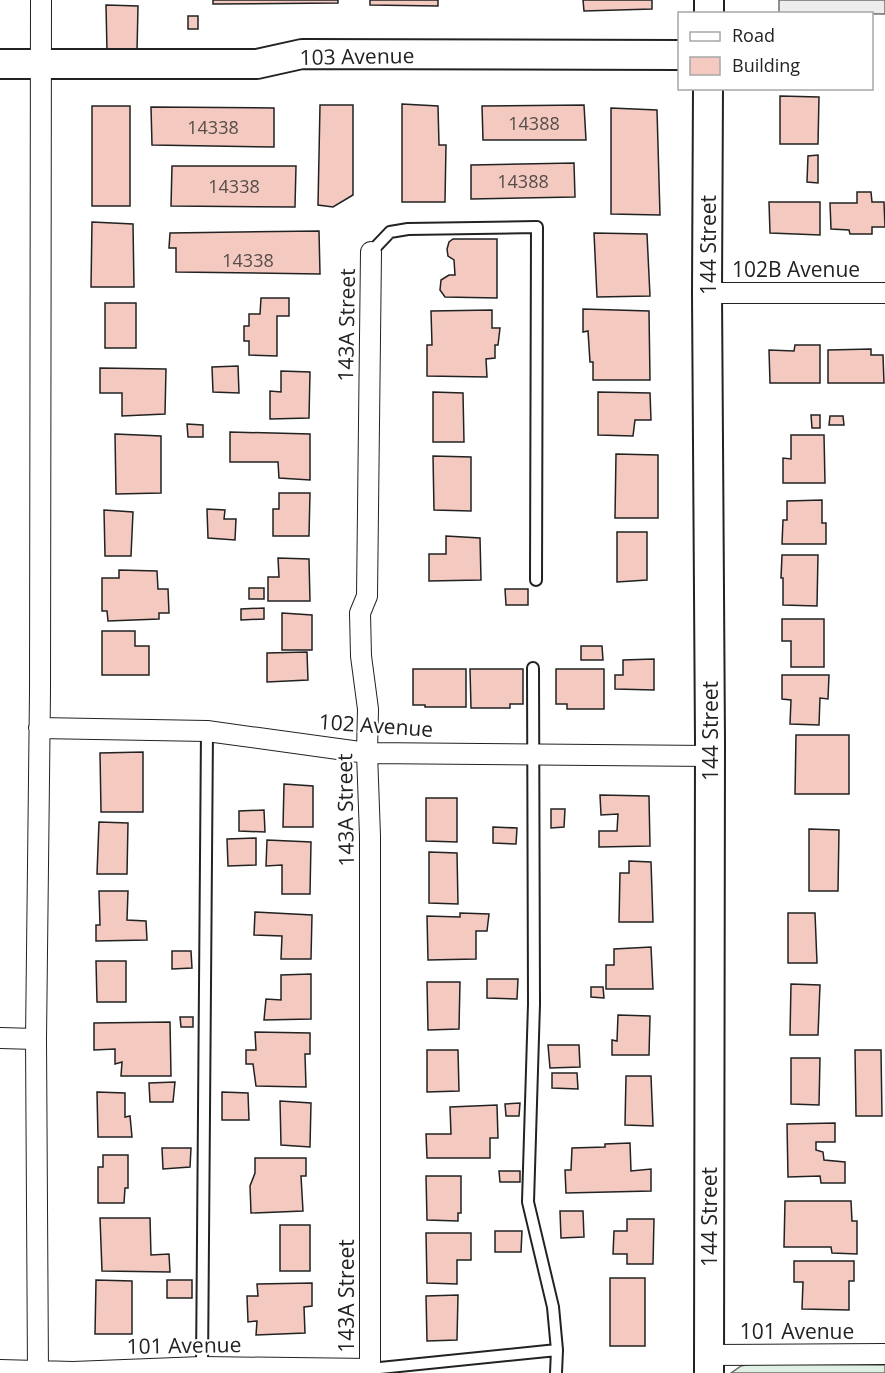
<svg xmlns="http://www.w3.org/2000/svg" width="885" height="1373" viewBox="0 0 885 1373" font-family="'Open Sans',sans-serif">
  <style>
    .green { fill: #e0efe3; stroke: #6f6f6f; stroke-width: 1.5 }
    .parking { fill: #ededed; stroke: #6f6f6f; stroke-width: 1.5 }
    .building { fill: #f3c9c0; stroke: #222; stroke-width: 1.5 }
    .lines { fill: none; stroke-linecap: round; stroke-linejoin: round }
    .lane-casing { stroke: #222; stroke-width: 14 }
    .street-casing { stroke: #222; stroke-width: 22 }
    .secondary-casing { stroke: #222; stroke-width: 32 }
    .lane { stroke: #fff; stroke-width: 10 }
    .street { stroke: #fff; stroke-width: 20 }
    .secondary { stroke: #fff; stroke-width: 28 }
    .labels { text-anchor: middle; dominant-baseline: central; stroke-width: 4.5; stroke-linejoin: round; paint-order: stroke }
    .number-label { font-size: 18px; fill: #564c4a }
    .street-label { font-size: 21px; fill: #222; stroke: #fff }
  </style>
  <rect width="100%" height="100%" fill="#fff"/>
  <path class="green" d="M750,1364L885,1365V1373H731L741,1366Z"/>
  <path class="parking" d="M779,0H885V14L779,13Z"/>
  <path class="building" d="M213,0H338V3L213,4Z
    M370,0H438V6L370,5Z
    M583,0H652V9L584,11Z
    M106,5L138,6L137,52H107Z
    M188,16H198V29H188Z
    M780,96L819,97L818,144H780Z
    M402,104L438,106L439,145H446L445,202H402Z
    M320,105H353V195L333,207L318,205Z
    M584,105L586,140H483L482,106Z
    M92,106H130V206H92Z
    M151,107L274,108V147L152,145Z
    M611,108L657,110L660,215L611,214Z
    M818,155V183L807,182L808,156Z
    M574,163L575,197L471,199V165Z
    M172,166H296L295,207L171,206Z
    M857,192H871L872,202H884L885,227H872V234H850L849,230L831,229L830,203H857Z
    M769,202H820V235L770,233Z
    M92,222L133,224L134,287H91Z
    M319,231L320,274L176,272V248H169L170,233Z
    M594,233L647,234L650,296L597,297Z
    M453,239H497V298L445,297L440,290L441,280L449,275H455L454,260L448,256L447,249L449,242Z
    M261,298H289V316H277V356L249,355V341H244V326H249V314H260Z
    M105,303H136V348H105Z
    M583,309L649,311L650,380H593V362H590L588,331L583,332Z
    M492,310V328H500L498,345H495V358L486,359L487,377L427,376V345H432L431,311Z
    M795,345H820V383H770L769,350L794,351Z
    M871,349V355H883L884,383H828V350Z
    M238,366L239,393L213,392L212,367Z
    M100,368L166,369L165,414L122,416V393H100Z
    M281,371L310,372L309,418L270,419V391L281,392Z
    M433,392L463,393L464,442H433Z
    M598,392L650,393L651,420H635L633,436L598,435Z
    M811,415H820V428H812Z
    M830,416H843L844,425H829Z
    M187,424L203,425V437H188Z
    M230,432L310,434V480L279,478L278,462H230Z
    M115,434L161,436V493L116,494Z
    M791,435H824L825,483H783V458L791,459Z
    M616,454L658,455V518H615Z
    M433,456L471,457V511L434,510Z
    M279,493H310L309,536H273V509H279Z
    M822,500V523H826V544H782L783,520H787V501Z
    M207,509L225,510L224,519H236L235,540L208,538Z
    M104,510L133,512L131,556H105Z
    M617,532H647V580L617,582Z
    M446,536L480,538L481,580L429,581V554H446Z
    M782,555H818L817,606L783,605V578H781Z
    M278,558L309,559L310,601H268V577H279Z
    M119,570L157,571L158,589H168L169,613H159V619L108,621L107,611H102V578H119Z
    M249,588H264V599H249Z
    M505,589H528V605H506Z
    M264,608V619L241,620V609Z
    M282,613L312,615V650H282Z
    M782,619H824V667H791V641H782Z
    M102,631H135V646H149V675H102Z
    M581,646H602L603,660H581Z
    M307,652L308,680L267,682V653Z
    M654,659V690L615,689V675H623V660Z
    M413,669H466V707H425V705H413Z
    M470,669H523V704H510V708H471Z
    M556,669H604V709H567V704H556Z
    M782,675H829L828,699L820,698L819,725L790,724L791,700L782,699Z
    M796,735H849V794H795Z
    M143,752V812H101L100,753Z
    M284,784L313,786V827H283Z
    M600,795L649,796L650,846L599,847V831H617L618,814L601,815Z
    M426,798H457V842L426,841Z
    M551,809H565L564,827L551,828Z
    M264,810L265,832L239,831V811Z
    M99,822L128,823L127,874H97Z
    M493,827L517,828L516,844L493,843Z
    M809,829L839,830L838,891H809Z
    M256,838V865L228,866L227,839Z
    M267,840L311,842L310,894H282V865L266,866Z
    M429,852L457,853L458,904L429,903Z
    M629,861L651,862L653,922H619L620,873H629Z
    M99,891H128L127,920L146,921L147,940L96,941V925H100Z
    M255,912L312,915L311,959H281L282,936L254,935Z
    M460,913L489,914L487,931H476V959L428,960L427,916L460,917Z
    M788,913H815L817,963H788Z
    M651,947L653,989H606V965H614V949Z
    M172,951H191L192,968L172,969Z
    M96,961H126V1002H97Z
    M311,974V1019L264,1020L266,999L281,1000V975Z
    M487,979H518L517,999L487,998Z
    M427,982H460L459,1029L428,1030Z
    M791,984L820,985L818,1035H790Z
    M591,987H603L604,998L591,997Z
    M618,1015L650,1016L649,1055H612V1040L617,1041Z
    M180,1017H193V1027H181Z
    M170,1022L171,1076H121L122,1062L115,1064V1049L94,1050V1023Z
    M255,1032L310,1033V1054H305L306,1087L256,1086L253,1064H246V1050H256Z
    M548,1045H579L580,1067L550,1068Z
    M427,1050H458L459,1091L427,1092Z
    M855,1050H881L882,1116H856Z
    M791,1058H820L819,1105L791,1104Z
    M552,1073H577L578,1089L552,1088Z
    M626,1076H651L653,1126L625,1125Z
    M175,1082L173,1102H150L149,1083Z
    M97,1092L125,1093V1117L130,1116L132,1137H98Z
    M222,1092L248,1093L249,1120H222Z
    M280,1101L311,1103L310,1147L281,1145Z
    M520,1103L519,1116H506L505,1104Z
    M497,1105L498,1138H490V1158H427L426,1134H451L450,1107Z
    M835,1123V1142H816V1150L823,1152L824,1160L845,1162V1183H821L820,1176L788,1177L787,1124Z
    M630,1143L631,1171L651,1169V1191L566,1193L565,1170H571L572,1148L605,1147V1144Z
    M162,1148H191L190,1167L163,1169Z
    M103,1155H128V1188H125L124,1203H98V1167H103Z
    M255,1158H306V1176H301L303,1211L251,1213L250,1186L255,1173Z
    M499,1171H520V1182H500Z
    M426,1176H461V1213H458V1221L427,1220Z
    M785,1201H851L852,1221H857V1254L832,1253L831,1247H784Z
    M560,1211H583L584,1237L561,1238Z
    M100,1218H150L151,1255L169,1254L170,1272L102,1271Z
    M627,1219H654L653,1264H627V1254H613L614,1231H627Z
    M280,1225H310V1271H280Z
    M495,1231H522L521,1252H495Z
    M426,1233H471V1260H457V1284L427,1283Z
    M794,1261H854V1281H849V1310L802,1309L803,1282H794Z
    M610,1278H645V1346H610Z
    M96,1280L132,1281V1334H95Z
    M167,1280H192V1298H167Z
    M312,1283V1306L304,1307L305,1333L256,1335L257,1321L248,1322L247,1296H258L257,1284Z
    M458,1295L457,1340L427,1341L426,1296Z"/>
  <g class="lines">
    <g class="lane-casing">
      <path id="lane" d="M371,252L390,232L408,229L537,227L536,580
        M533,668L534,1004L528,1202L553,1307L557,1350
        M202,1367L207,731
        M370,1369L557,1350L556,1373"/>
    </g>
    <g class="street-casing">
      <path id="street" d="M707,293H885
        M39,728L207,731L367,753L710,756
        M0,1038L36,1039
        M709,1355L885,1354
        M0,1370L73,1372L202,1367L370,1369V836L367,753L368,709L361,656L360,613L367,596L371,252
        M38,1373L36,1039L40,692L41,0"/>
    </g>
    <g class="secondary-casing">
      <path id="secondary" d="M709,14V0
        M0,64H257L302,54L680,55
        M708,88L707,293L710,742L709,1373"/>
    </g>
    <use href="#lane" class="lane"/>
    <use href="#street" class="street"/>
    <use href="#secondary" class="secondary"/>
  </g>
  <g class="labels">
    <g class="number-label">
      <text x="534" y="123">14388</text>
      <text x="213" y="127">14338</text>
      <text x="523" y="181">14388</text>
      <text x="234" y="186">14338</text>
      <text x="248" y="260">14338</text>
    </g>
    <g class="street-label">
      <text transform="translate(357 56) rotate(-1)">103 Avenue</text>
      <text transform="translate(708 245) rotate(-90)">144 Street</text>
      <text x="796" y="269">102B Avenue</text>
      <text transform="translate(346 325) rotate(-89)">143A Street</text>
      <text transform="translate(376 725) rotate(4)">102 Avenue</text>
      <text transform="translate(710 731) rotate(-90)">144 Street</text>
      <text transform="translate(345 810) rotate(-91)">143A Street</text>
      <text transform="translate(709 1217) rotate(-90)">144 Street</text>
      <text transform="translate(346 1296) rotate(-90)">143A Street</text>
      <text x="797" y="1331">101 Avenue</text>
      <text transform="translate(184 1345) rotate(-1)">101 Avenue</text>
    </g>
  </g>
  <rect x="678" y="12" width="195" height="78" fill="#ffffff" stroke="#a7a7a7" stroke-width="1.5"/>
  <rect x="690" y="32" width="30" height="9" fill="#ffffff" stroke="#a7a7a7" stroke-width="1.5"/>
  <text x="732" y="42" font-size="18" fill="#222222">Road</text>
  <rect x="690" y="57" width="30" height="18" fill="#f3c9c0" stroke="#a7a7a7" stroke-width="1.5"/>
  <text x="732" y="72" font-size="18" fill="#222222">Building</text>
</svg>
